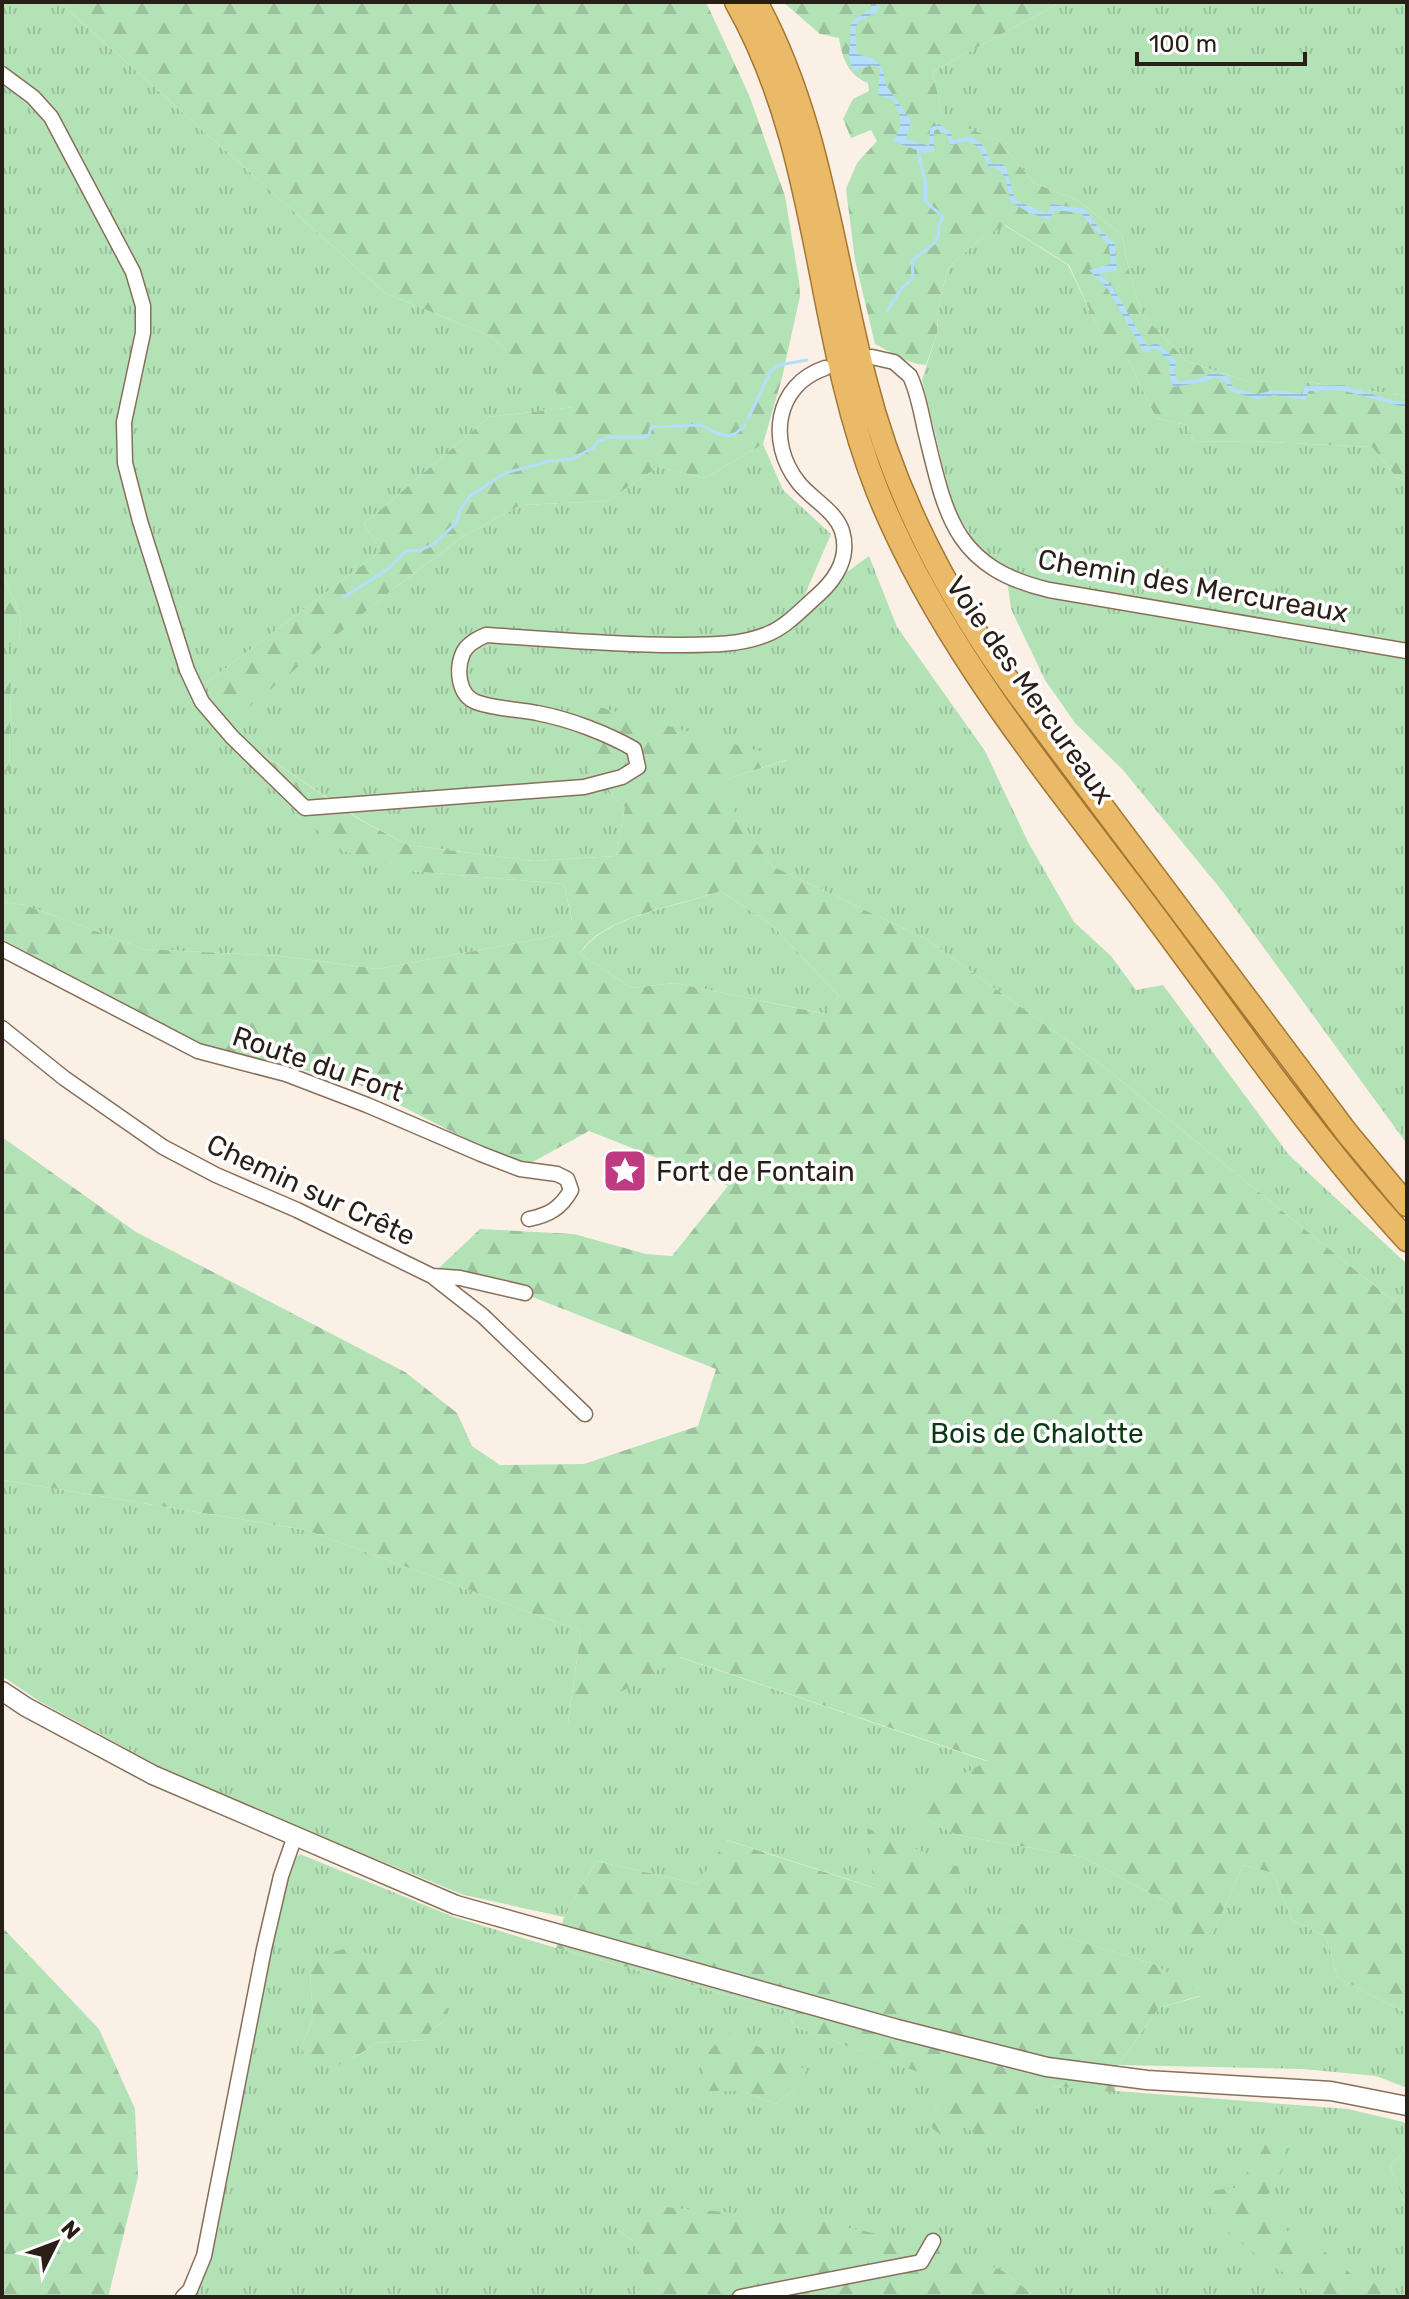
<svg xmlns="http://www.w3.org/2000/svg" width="1409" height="2299" viewBox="0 0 1409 2299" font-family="Rubik,sans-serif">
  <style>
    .grass { fill: url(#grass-tufts); fill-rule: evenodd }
    .forest { fill: url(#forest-firs); fill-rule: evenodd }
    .water { fill: url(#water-rules) }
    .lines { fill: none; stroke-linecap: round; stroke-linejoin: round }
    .stream { stroke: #b3dffd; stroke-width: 3 }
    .minor-casing { stroke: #876f5a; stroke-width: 17 }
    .secondary-casing { stroke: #876f5a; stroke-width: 21 }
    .trunk-casing { stroke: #a37834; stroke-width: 25 }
    .minor { stroke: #fff; stroke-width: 14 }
    .secondary { stroke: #fff; stroke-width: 18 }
    .trunk { stroke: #eaba68; stroke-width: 22 }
    .labels { text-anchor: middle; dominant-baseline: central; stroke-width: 7; stroke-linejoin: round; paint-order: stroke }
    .street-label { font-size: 28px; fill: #291f17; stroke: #fff }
    .poi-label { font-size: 28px; fill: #291f17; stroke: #fff; text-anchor: start }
    .park-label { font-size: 28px; fill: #0b3914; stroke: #fff }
  </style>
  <defs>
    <pattern id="grass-tufts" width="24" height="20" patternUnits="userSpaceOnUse" patternTransform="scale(2)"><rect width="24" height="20" fill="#b4e2b7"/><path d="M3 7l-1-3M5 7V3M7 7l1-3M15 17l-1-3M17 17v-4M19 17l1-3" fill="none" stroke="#9bc19d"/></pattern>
    <pattern id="forest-firs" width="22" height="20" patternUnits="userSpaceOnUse" patternTransform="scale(2)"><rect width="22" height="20" fill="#b4e2b7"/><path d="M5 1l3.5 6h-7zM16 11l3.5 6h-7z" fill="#9bc19d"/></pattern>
    <pattern id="water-rules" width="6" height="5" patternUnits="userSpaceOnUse" patternTransform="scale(2)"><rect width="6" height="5" fill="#b3dffd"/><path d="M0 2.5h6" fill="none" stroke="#9abfd8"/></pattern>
  </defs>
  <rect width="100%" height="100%" fill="#fbf0e6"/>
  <path class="grass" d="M2,2H59L385,293L490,336L575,407L489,417L364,524L381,551L206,683L223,727L393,589L464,536L521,505L607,501L658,467L705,478L763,444L783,490L831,534L800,606L869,556L897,627L985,751L1028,842L1074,922L1111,956L1136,990L1163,985L1289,1155L1407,1264V1312L1104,1067L926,939L772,866L714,783L787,760L588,774L625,807L616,856L534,861L408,845L363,821L226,730L411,871L564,884L572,921L554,936L378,969L281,956L144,949L25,905L2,902V770H9L11,677L2,665V646L19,642L21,616L2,573Z
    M1061,2H1407V396L1308,382H1249L1186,361L1142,314L1130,275L1122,235L1077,200L1034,183L998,140L944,120L932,72Z
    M1004,225L1068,265L1105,342L1129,361L1156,418L1187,425L1195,442L1251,441L1372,447L1397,478L1407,481V1144L1223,892L1123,770L1075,723L1045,680L1011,609L1006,571L982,553L953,508L922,380L937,333L939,303L948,268L978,241Z
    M720,891L771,924L839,996L827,1014L674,983L632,988L580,954C606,914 677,908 720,891Z
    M2,1480L306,1530L581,1631L568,1722L679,1657L989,1762L902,1806L957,1835L1083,1857L1170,1904L1213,1933L1243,1865L1273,1873L1292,1920L1326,1937L1338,1978L1407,2013V2088L1376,2076L1303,2069L1118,2065L1159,2008L1201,1996L1154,1964L969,1908L868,1828L875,1888L727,1840L698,1884L596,1861L564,1917L464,1895L300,1828L156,1765L39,1701L2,1676Z
    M300,1854L454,1917L556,1948L790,2012L793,2026L952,2084L935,2109L933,2128L963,2126L1037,2108L1052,2086L1348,2109L1403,2122L1407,2125V2148L1390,2166L1407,2209V2297H1036L1003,2271L617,2229L637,2244L646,2279L635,2297H191L268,1952L291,1862ZM310,1973L446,2020L431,2030L426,2040L374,2043C350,2069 331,2057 301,2048L313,2019ZM794,2089L776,2104L742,2091H699Z"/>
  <path class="forest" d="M59,2H706L749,95L785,196L799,281L800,296L782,378L763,444L705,478L658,467L607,501L521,505L464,536L393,589L223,728L362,821L408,845L534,861L616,856L625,807L588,774L580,702L789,759L715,783L772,866L926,939L1104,1067L1407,1312V2013L1338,1978L1326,1937L1292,1920L1273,1873L1243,1865L1213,1933L1183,1938L1170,1904L1083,1857L957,1835L901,1806L988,1761L680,1657L568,1723L581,1631L306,1530L2,1480V1137L136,1232L405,1372L457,1413L472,1446L500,1465L584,1464L698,1426L716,1369L535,1298L439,1268L480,1229L574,1234L646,1254L672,1256L728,1186L589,1131L529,1164L478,1145L356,1083L198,1044L2,939V902L25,905L144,949L281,956L378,969L554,936L572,920L564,884L411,871L343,851L302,818L223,728L206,683L381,551L364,524L489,417L574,407L490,336L385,293ZM720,891L771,924L839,996L826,1014L674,983L632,988L580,954C600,916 681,906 720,891Z
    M783,2H1061L932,72L944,119L998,140L1034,183L1077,200L1122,235L1130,275L1142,314L1186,361L1249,382H1308L1407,396V481L1397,478L1372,447L1251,441L1195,442L1187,425L1156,418L1129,361L1105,343L1069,265L1005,225L978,241L948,268L939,303L937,333L926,365C906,364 893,353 875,344L855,260L846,189L857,163L877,141L871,130L851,138L843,119L853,99L869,91L868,83C848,75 842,58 839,38L820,34Z
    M2,573L21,616L19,643L2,646Z
    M2,665L11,676L9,771L2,770Z
    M867,1828L958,1867L970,1908L1154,1964L1202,1995L1159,2008L1118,2065L1115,2092L1053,2086L1037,2108L995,2146L963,2126L944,2137L932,2128L935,2109L951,2084L793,2026L790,2012L556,1948L564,1917L596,1861L698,1884L726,1840L874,1888Z
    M2,1927L99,2029L135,2109L138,2177L108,2297H2Z
    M344,1949C389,1958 452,1958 446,2020L431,2030L426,2040L374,2043C360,2058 347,2057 332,2070L311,2062L301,2048L313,2019L310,1973L317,1956Z
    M725,2031L807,2070L794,2089L776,2104L742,2091H698L709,2052Z
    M1268,2140L1284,2143C1286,2174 1279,2182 1260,2204L1290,2234L1311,2241L1351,2274L1372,2281L1388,2297H1315L1281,2271L1266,2263L1231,2235L1204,2200L1206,2191L1235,2188L1258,2158Z
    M1407,2148V2209L1390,2166Z
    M651,2206L809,2219L959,2252L1003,2271L1036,2297H635L645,2278L637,2244L617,2229Z"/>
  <path class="water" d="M870,2H875L879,11L858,22L855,31L857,54L874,59L882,67L886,85L911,121L906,139L929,146L930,128L939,124L951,133L953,140L970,136L982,144L992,164L1000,163L1006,167L1015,200L1047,214L1051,204L1085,209L1101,231L1115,244L1117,270L1099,274L1112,286L1147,346L1157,343L1176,360L1174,371L1178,382L1202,378L1213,372L1229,377L1233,388L1257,394L1274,390L1302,394L1305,386L1343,385L1394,401L1406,402L1407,408L1341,390L1309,391L1305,400L1274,395L1257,399L1230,391L1225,381L1214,377L1204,382L1173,387L1169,370L1170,362L1156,348L1144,352L1107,288L1089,270L1111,264L1109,246L1081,213L1054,210L1050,220L1030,213L1011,202C1007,188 1007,167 989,167L978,147L968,141L950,145L947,135L938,129L934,131V151L924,153L893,141C904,124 902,117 893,100L878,95L880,69L873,65L853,71L849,58L851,22L872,8Z"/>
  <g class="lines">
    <path class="stream" d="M887,311L901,289L913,278L912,261C924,248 942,246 938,226L942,220V216L925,201C928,181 920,167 918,148
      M748,419L770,372L779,365L807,360
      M344,597L388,569L406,551L421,550L435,543L456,523L460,510L470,496L505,473L550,461L572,459L593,448L598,441L610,437H644L649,435L651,427L702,425L714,432L726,436L735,434L745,425"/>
    <g class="minor-casing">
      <path id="minor" d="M2,74L33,97L51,117L133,272L143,306V333L124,422L125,463L140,521L187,670L202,702L232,737L305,808L584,787L622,777L638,767L634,749C606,733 569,719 537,713C518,709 494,709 476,702C458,695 456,669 463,653C467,644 477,639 486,635C549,639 612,645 674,645C706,645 741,646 770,633C788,625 803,608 818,595C836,579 850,557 842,531C835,510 811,499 798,482C767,442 775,385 825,368
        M872,357L894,362L910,376C918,393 921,412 925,430C946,516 953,567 1049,590L1407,651
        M2,949L198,1051L286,1074L367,1105L481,1154L520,1169L557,1174L567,1179L571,1190C561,1208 549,1215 529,1219
        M2,1028L64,1078L163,1147L216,1175L297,1210L432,1276L483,1316L585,1414
        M433,1276L460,1278L525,1293
        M183,2297L190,2290L204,2256L264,1949L281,1876L295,1836
        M740,2297L921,2262L933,2241"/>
    </g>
    <g class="secondary-casing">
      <path id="secondary" d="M2,1691L26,1707L153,1775L456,1905L897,2029L1047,2067L1147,2080L1331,2091L1407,2106"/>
    </g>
    <g class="trunk-casing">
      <path id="trunk" d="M736,2C822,153 814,331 877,490C940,647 1051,777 1151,911C1234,1022 1313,1138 1407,1240
        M756,2C820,119 832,252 865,379C894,495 948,597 1018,694L1347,1133L1407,1205"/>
    </g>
    <use href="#minor" class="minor"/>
    <use href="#secondary" class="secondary"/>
    <use href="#trunk" class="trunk"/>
  </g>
  <defs>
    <g id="sight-square" transform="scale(2.3)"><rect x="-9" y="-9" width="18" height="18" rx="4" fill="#be3b82" stroke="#fff"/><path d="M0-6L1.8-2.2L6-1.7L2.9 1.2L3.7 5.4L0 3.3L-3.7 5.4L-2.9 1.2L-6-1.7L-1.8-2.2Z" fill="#fff"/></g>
  </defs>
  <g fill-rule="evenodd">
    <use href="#sight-square" x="625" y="1171"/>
  </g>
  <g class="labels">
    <g class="street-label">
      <text transform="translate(1193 586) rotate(10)">Chemin des Mercureaux</text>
      <text transform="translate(1030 690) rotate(55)">Voie des Mercureaux</text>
      <text transform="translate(318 1064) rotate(19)">Route du Fort</text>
      <text transform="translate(311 1190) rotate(25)">Chemin sur Crête</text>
    </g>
    <g class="poi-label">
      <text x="656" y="1171">Fort de Fontain</text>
    </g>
    <g class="park-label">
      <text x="1037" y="1433">Bois de Chalotte</text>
    </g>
  </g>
  <rect width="1409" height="2299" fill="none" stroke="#291f17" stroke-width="8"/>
  <g transform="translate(56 2243) rotate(48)" stroke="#ffffff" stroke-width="6" paint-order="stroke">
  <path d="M0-6L14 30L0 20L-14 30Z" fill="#291f17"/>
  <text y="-12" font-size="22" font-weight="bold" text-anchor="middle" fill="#291f17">N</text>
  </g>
  <path d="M1137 52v12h168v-12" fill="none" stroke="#291f17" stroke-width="4"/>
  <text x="1149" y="52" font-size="24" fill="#291f17" stroke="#ffffff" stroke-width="6" paint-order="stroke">100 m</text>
</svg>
